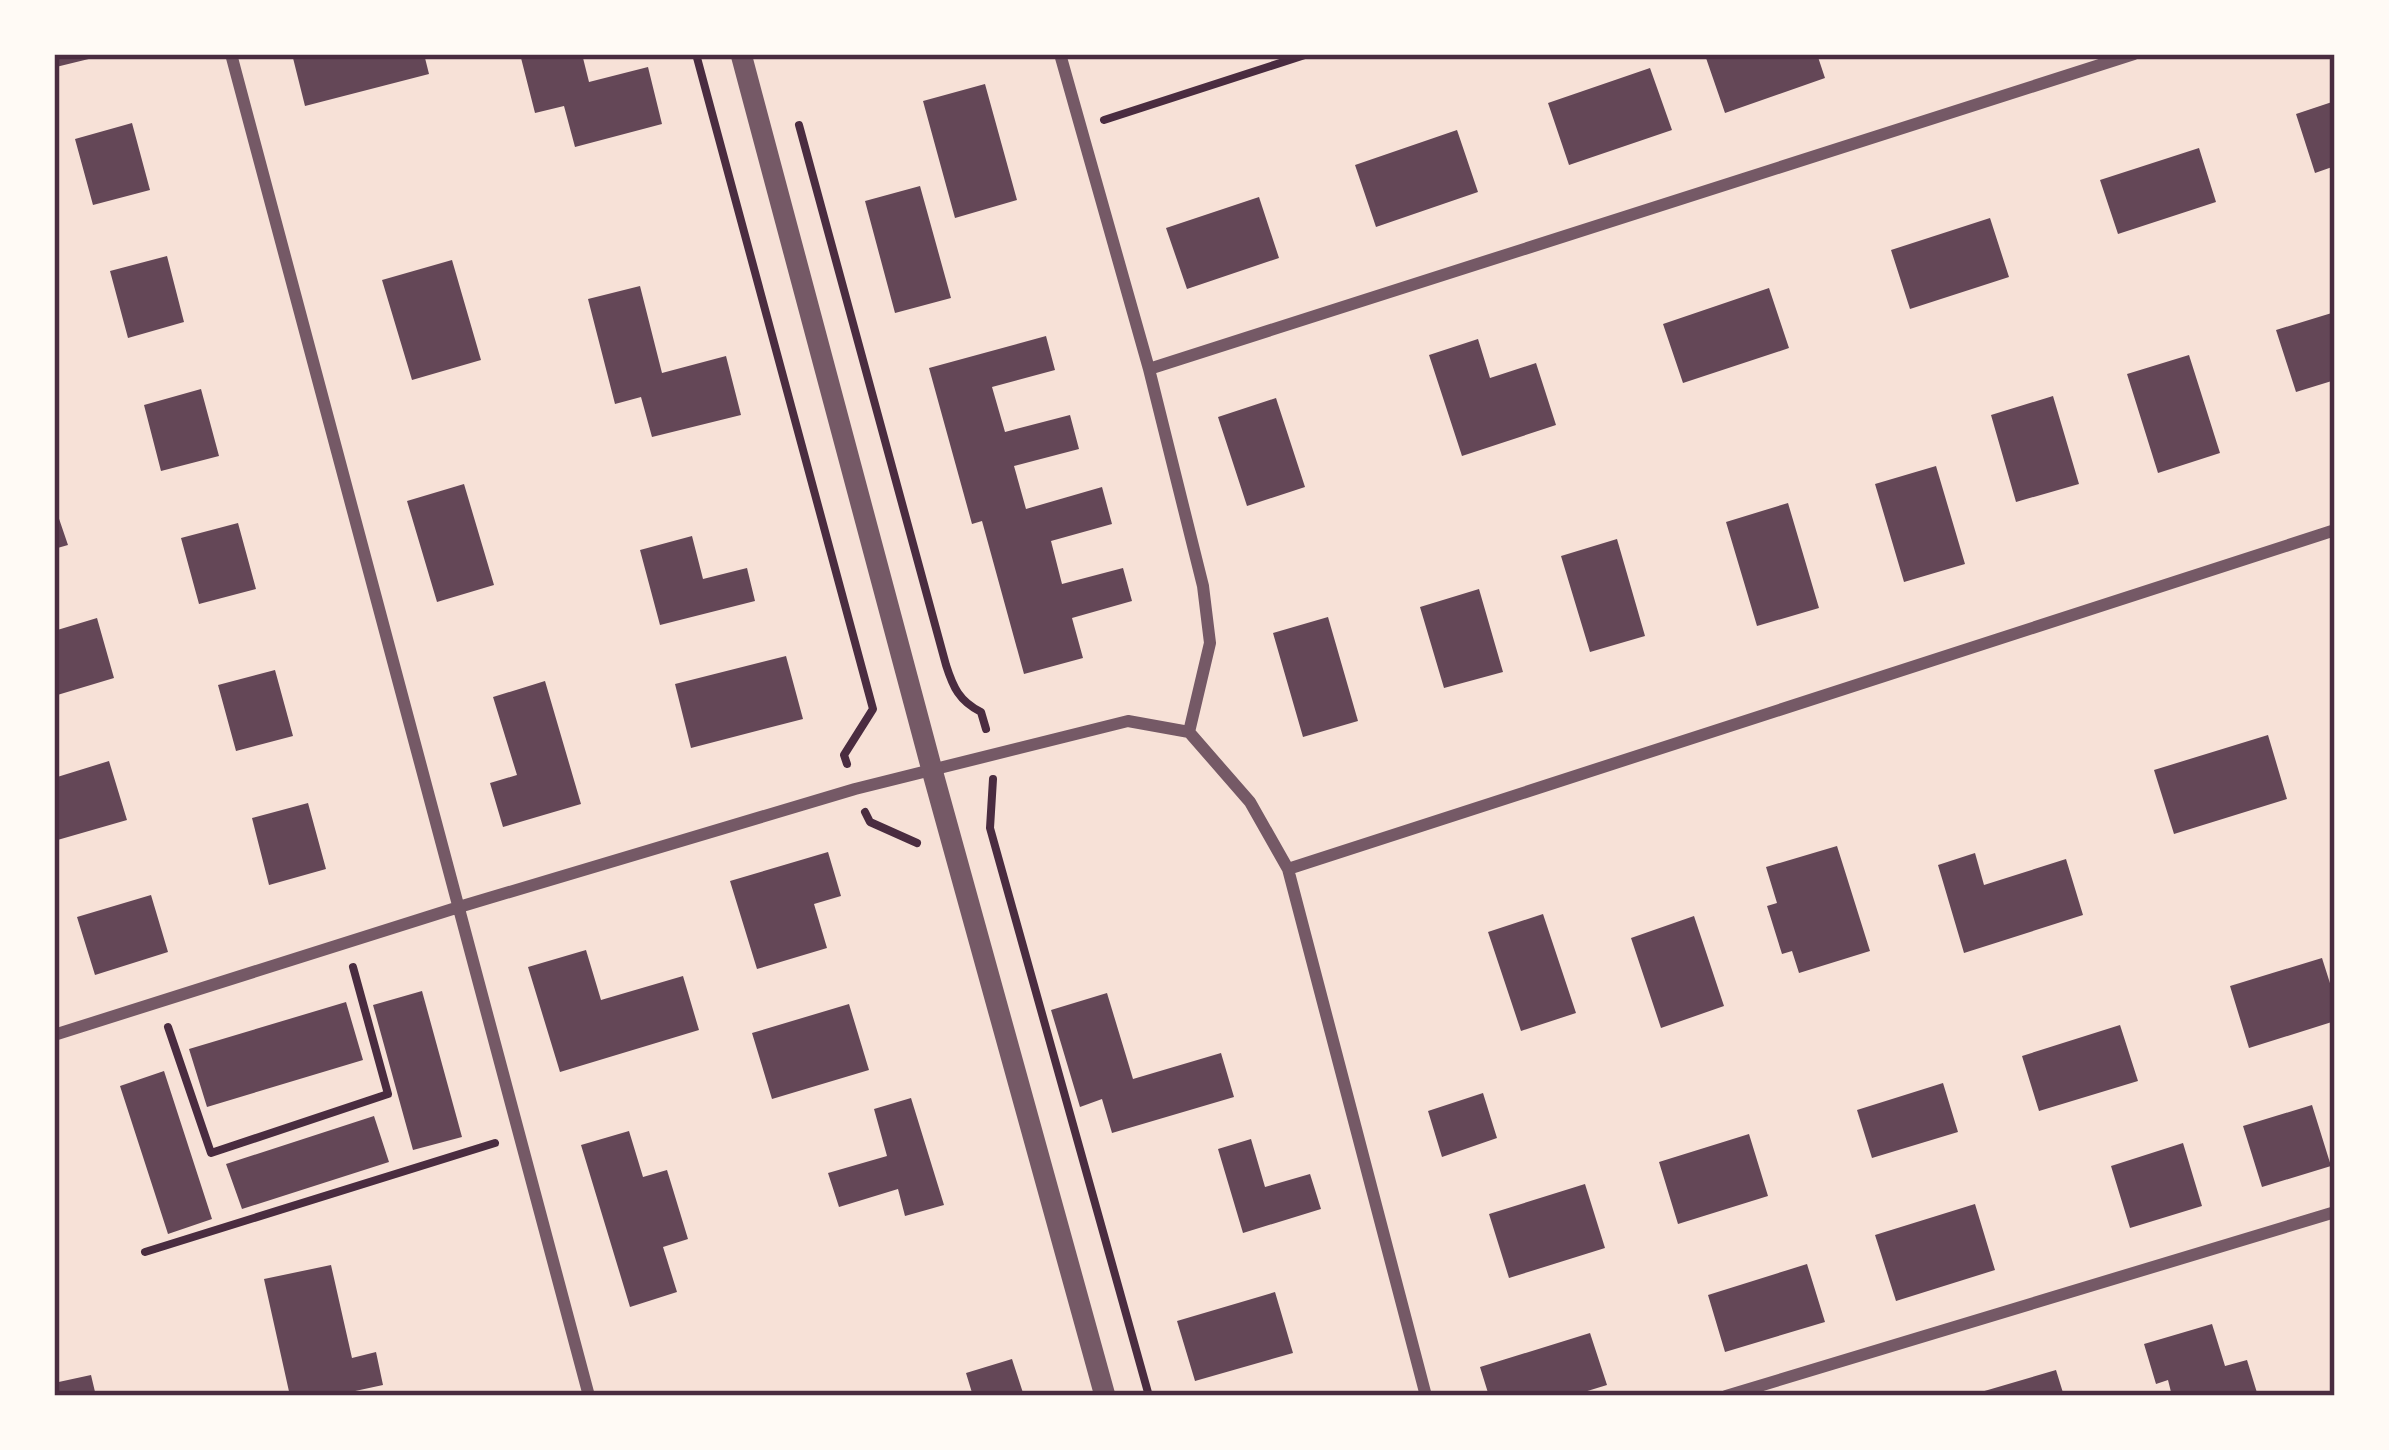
<svg xmlns="http://www.w3.org/2000/svg" width="2389" height="1450" viewBox="0 0 2389 1450" font-family="'Fira Sans',sans-serif">
  <style>
    .building { fill: #644757 }
    .lines { fill: none; stroke-linecap: round; stroke-linejoin: round }
    .path { stroke: #4a2c40; stroke-width: 8 }
    .minor { stroke: #755966; stroke-width: 12 }
    .tertiary { stroke: #755966; stroke-width: 21 }
    .neatline { fill: none; stroke: #4a2c40; stroke-width: 4.5 }
  </style>
  <rect width="100%" height="100%" fill="#f7e1d7"/>
  <path class="building" d="M54,54H101V56L56,67Z
    M292,54H424L429,74L305,106Z
    M520,54H582L589,82L648,67L662,124L575,147L564,106L535,113Z
    M1717,54H1817L1825,78L1725,113L1706,58Z
    M1650,68L1672,130L1569,165L1548,103Z
    M985,84L1017,200L955,218L923,101Z
    M2335,101V166L2315,173L2296,114Z
    M132,123L150,190L93,205L75,139Z
    M1457,130L1478,192L1376,227L1355,165Z
    M2199,148L2216,202L2118,234L2100,180Z
    M920,186L951,298L895,313L865,201Z
    M1259,197L1279,258L1187,289L1166,228Z
    M1990,218L2009,277L1910,309L1891,250Z
    M167,256L184,322L128,338L110,271Z
    M452,260L481,360L412,380L382,280Z
    M640,286L662,373L726,356L741,415L652,437L641,397L615,404L588,299Z
    M1769,288L1789,348L1683,383L1663,324Z
    M2335,312V380L2296,392L2276,330Z
    M1046,336L1055,370L992,387L1005,432L1070,415L1079,449L1014,466L1026,509L1102,487L1112,524L1051,541L1062,584L1123,568L1132,601L1072,618L1083,658L1024,674L982,521L972,524L929,368Z
    M1478,339L1490,378L1536,363L1556,425L1462,456L1429,355Z
    M2189,355L2220,453L2158,473L2127,374Z
    M201,389L219,456L161,471L144,405Z
    M2053,396L2079,484L2016,502L1991,415Z
    M1276,398L1305,487L1247,506L1218,417Z
    M1936,466L1965,564L1904,582L1875,484Z
    M464,484L494,585L437,602L407,501Z
    M1788,503L1819,608L1757,626L1726,522Z
    M54,504L68,545L54,549Z
    M238,523L256,589L199,604L181,538Z
    M692,536L703,579L747,568L755,601L660,625L640,550Z
    M1617,539L1645,636L1590,652L1561,556Z
    M1479,589L1503,672L1444,688L1420,607Z
    M1328,617L1358,721L1303,737L1273,633Z
    M97,618L114,678L54,696V631Z
    M786,656L803,719L691,748L675,684Z
    M275,670L293,736L236,751L218,685Z
    M545,681L581,804L503,827L490,783L517,775L493,697Z
    M2268,735L2287,799L2174,834L2154,770Z
    M109,761L127,820L54,841V778Z
    M308,803L326,869L269,885L252,818Z
    M1837,846L1870,951L1799,973L1792,951L1782,954L1767,906L1777,903L1766,867Z
    M828,852L841,896L814,904L827,948L757,969L730,881Z
    M1975,853L1984,885L2066,859L2083,915L1964,953L1938,865Z
    M151,895L168,952L95,975L77,917Z
    M1543,914L1576,1013L1521,1031L1488,932Z
    M1694,916L1724,1006L1661,1028L1631,938Z
    M586,950L601,1000L683,976L699,1030L560,1072L528,967Z
    M2322,958L2335,999V1021L2249,1048L2230,986Z
    M422,991L462,1137L413,1150L373,1005Z
    M1107,993L1133,1079L1221,1053L1234,1097L1112,1133L1102,1099L1080,1107L1051,1010Z
    M346,1002L363,1060L207,1107L189,1049Z
    M849,1004L869,1070L772,1099L752,1033Z
    M2120,1025L2138,1081L2039,1111L2022,1056Z
    M164,1071L212,1219L168,1234L120,1086Z
    M1943,1083L1958,1132L1872,1158L1857,1110Z
    M1483,1093L1497,1138L1442,1157L1428,1111Z
    M911,1098L944,1205L905,1216L898,1189L839,1207L828,1173L887,1156L874,1109Z
    M2312,1105L2331,1166L2262,1187L2243,1126Z
    M374,1116L389,1162L242,1209L226,1164Z
    M629,1131L643,1177L667,1170L688,1239L663,1247L677,1292L630,1307L581,1145Z
    M1749,1134L1768,1196L1678,1224L1659,1162Z
    M1251,1139L1265,1187L1310,1174L1321,1209L1243,1233L1218,1149Z
    M2183,1143L2202,1206L2130,1228L2111,1166Z
    M1585,1184L1605,1248L1509,1278L1489,1214Z
    M1975,1204L1995,1270L1896,1301L1875,1235Z
    M1807,1264L1825,1322L1725,1352L1708,1295Z
    M331,1265L352,1358L376,1352L383,1385L332,1396H290L264,1279Z
    M1275,1292L1293,1353L1195,1381L1177,1321Z
    M2212,1324L2225,1366L2247,1360L2258,1396H2172L2168,1380L2156,1384L2144,1344Z
    M1590,1333L1607,1385L1571,1396H1489L1480,1367Z
    M1012,1359L1024,1396H973L966,1373Z
    M2056,1370L2064,1396H1982L1981,1392Z
    M91,1375L96,1396H54V1383Z"/>
  <g class="lines">
    <path class="path" d="M696,54L873,709L844,755L847,764
      M1104,120L1308,54
      M799,125L946,665C953,687 959,701 981,712L986,729
      M993,779L990,828L1149,1396
      M865,812L870,822L917,843
      M168,1027L211,1153L388,1094L353,967
      M145,1252L495,1143"/>
    <path class="minor" d="M231,54L589,1396
      M1060,54L1149,369L1203,586L1210,643L1189,732
      M1149,369L2134,54
      M1288,869L2335,530
      M54,1035L459,907L855,789L1128,721L1189,732L1250,802L1288,869L1426,1396
      M1726,1396L2335,1212"/>
    <path class="tertiary" d="M741,54L932,770L1105,1396"/>
  </g>
  <rect width="2389" height="1450" fill="none" stroke="#fffaf5" stroke-width="114"/>
  <rect x="57" y="57" width="2275" height="1336" class="neatline"/>
</svg>
